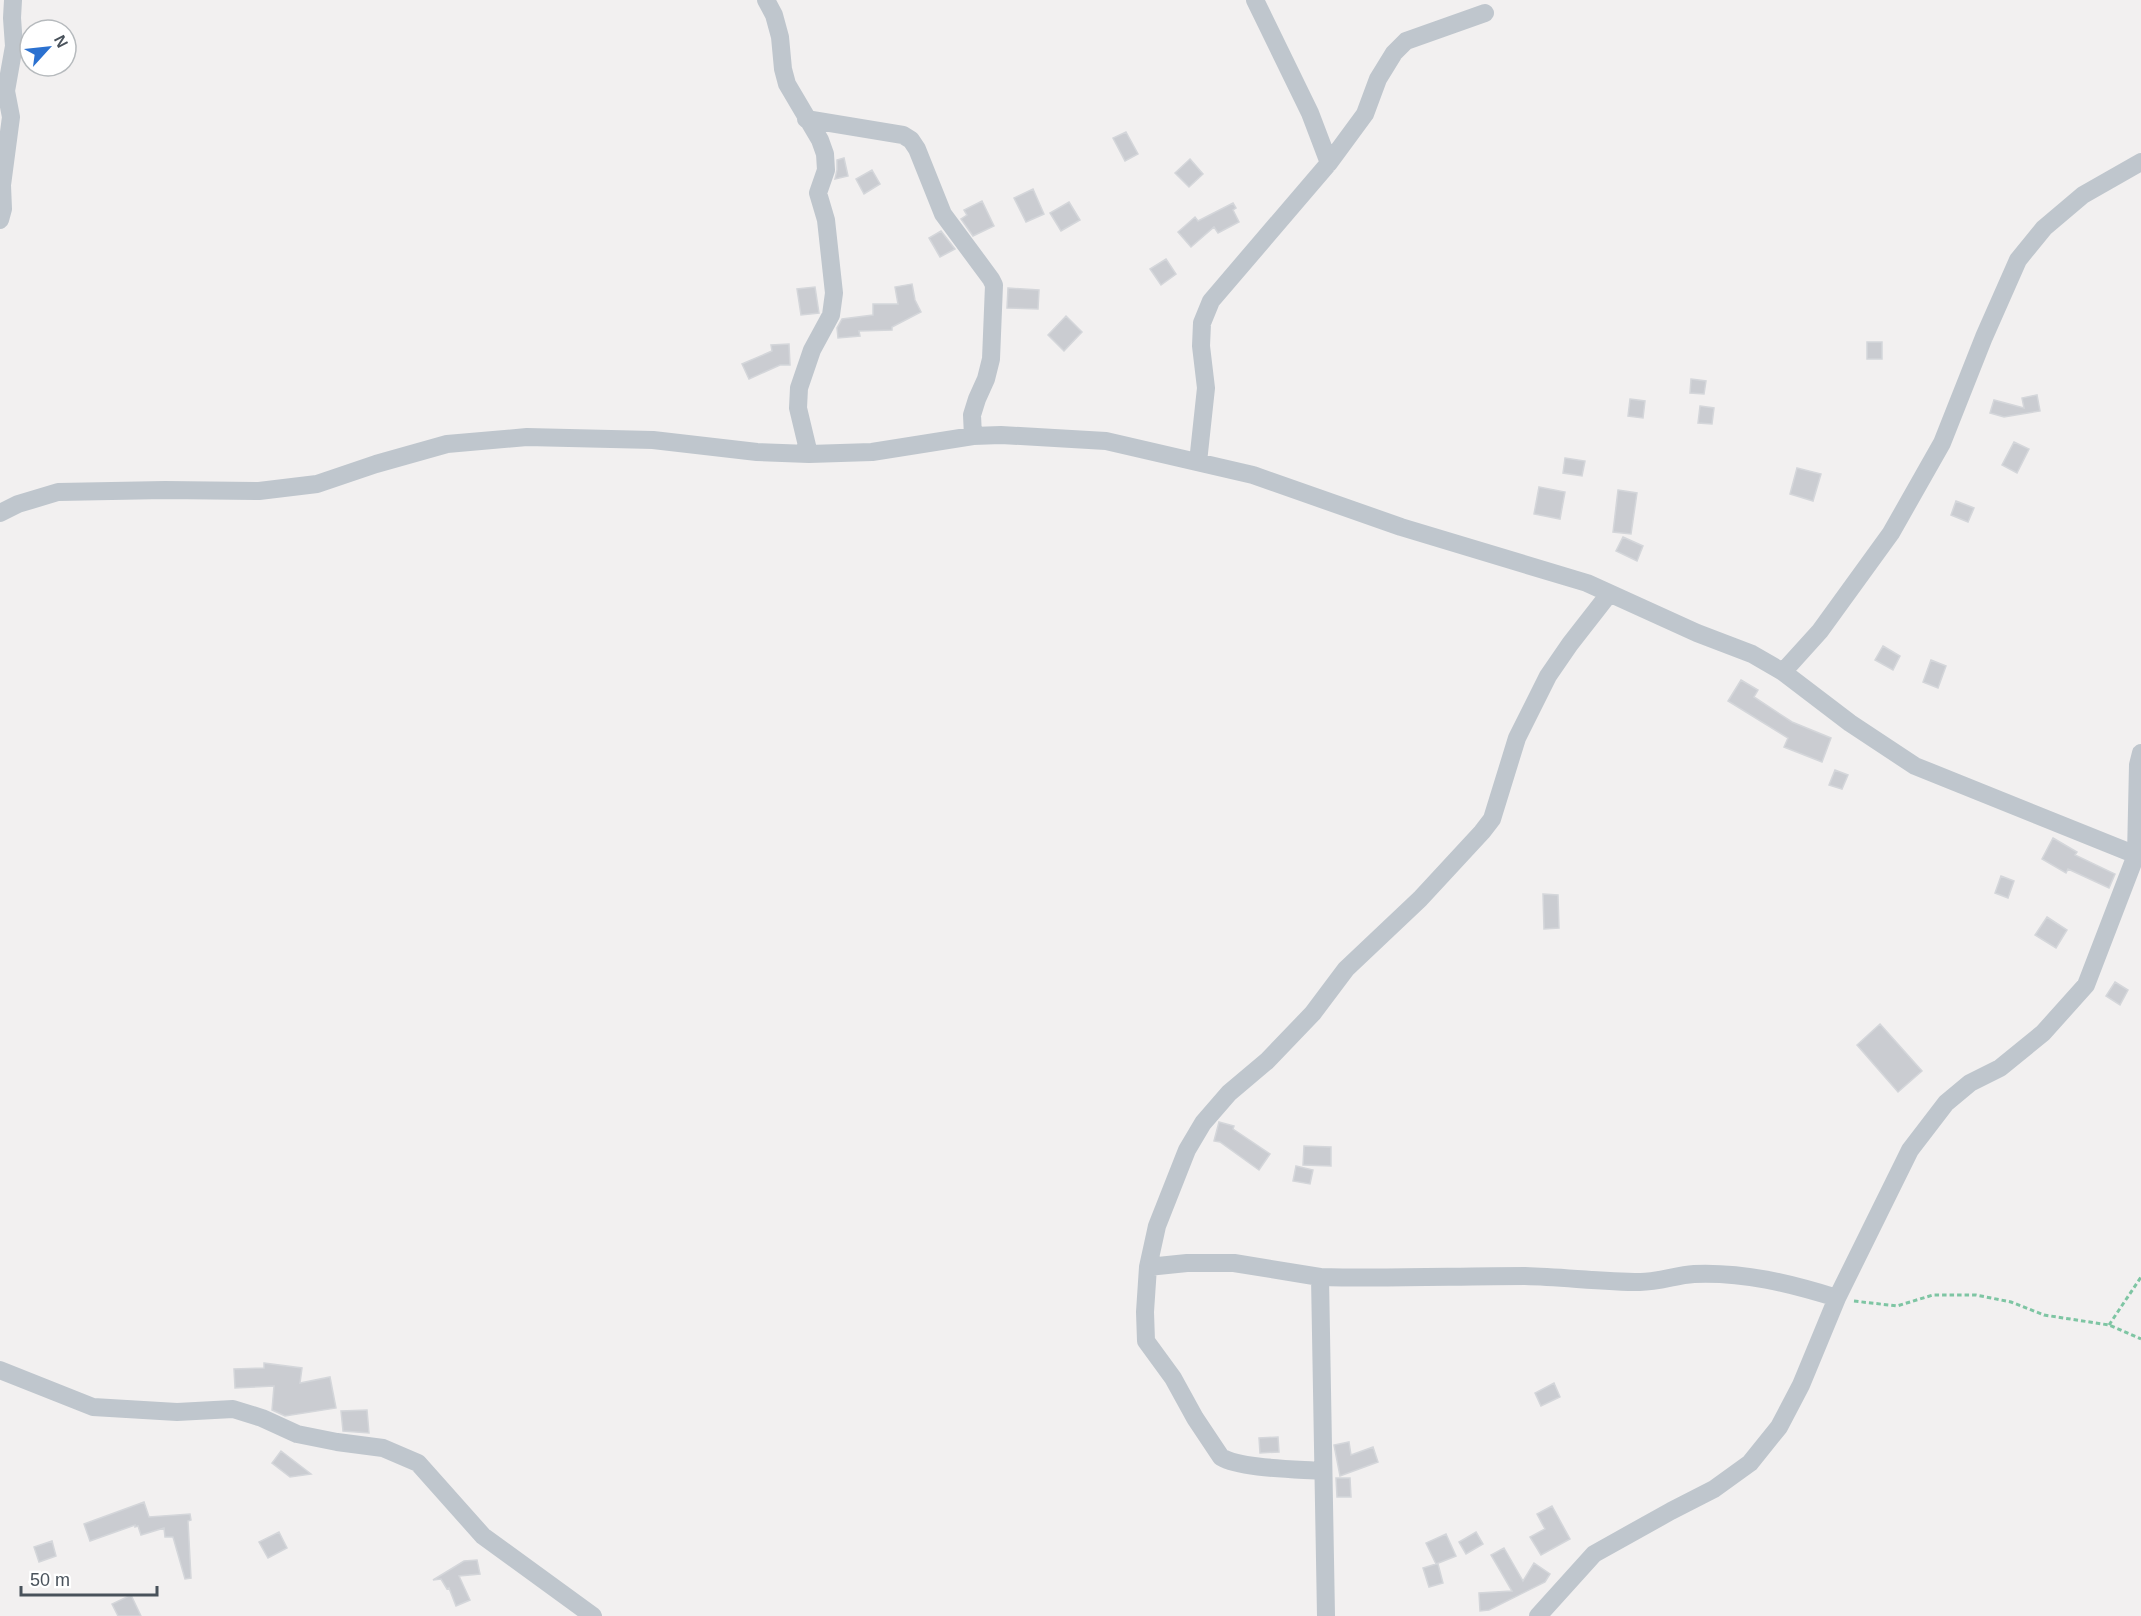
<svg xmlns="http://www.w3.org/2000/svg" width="2141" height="1616" viewBox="0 0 2141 1616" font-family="Arial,sans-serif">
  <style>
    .building { fill: #caccd1; stroke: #d4d6da; stroke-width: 1.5 }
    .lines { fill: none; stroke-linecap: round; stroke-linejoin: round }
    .path { stroke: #7ec5a3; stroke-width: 3; stroke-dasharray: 4.5 3; stroke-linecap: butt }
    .minor { stroke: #bfc6cd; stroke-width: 18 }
  </style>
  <rect width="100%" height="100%" fill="#f2f0f0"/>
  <path class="building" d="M1126,132L1138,154L1125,161L1113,138Z
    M844,158L848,176L835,179L837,170V160Z
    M1190,159L1203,174L1189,187L1175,173Z
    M872,170L880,184L864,194L856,179Z
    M1033,189L1044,214L1026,222L1014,198Z
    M982,201L994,226L973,236L961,219L967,215L964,210Z
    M1069,202L1080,220L1061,231L1050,213Z
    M1233,203L1236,208L1233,210L1239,222L1218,233L1214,227L1191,247L1178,232L1195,217L1198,221Z
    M941,231L955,249L940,257L929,238Z
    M1166,259L1176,274L1161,285L1150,269Z
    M912,284L915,300L921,312L892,327V330L859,331L860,336L838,338L837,328L842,319L873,315V304H898L895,287Z
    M815,287L819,313L801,315L797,289Z
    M1008,288L1039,290L1038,309L1007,308Z
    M1066,316L1082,332L1064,351L1048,335Z
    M1867,342H1882V359H1867Z
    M789,344L790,365H780L749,379L742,364L772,351L771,345Z
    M1691,379L1706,381L1704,394L1690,393Z
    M2037,395L2040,411L2004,417L1990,413L1994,400L2024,408L2022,398Z
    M1630,399L1645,401L1643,418L1628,416Z
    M1700,406L1714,408L1712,424L1698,423Z
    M2014,442L2029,449L2017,473L2002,465Z
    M1565,458L1585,461L1582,476L1563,473Z
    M1797,468L1821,474L1813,501L1790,494Z
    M1539,487L1565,492L1560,519L1534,514Z
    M1618,490L1637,493L1631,534L1613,532Z
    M1956,501L1974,508L1968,522L1951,515Z
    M1623,537L1643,546L1637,561L1616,551Z
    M1883,646L1900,656L1893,670L1875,660Z
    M1931,660L1946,666L1938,688L1923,682Z
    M1741,680L1758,690L1754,697L1792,722L1831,738L1822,762L1784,747L1788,738L1728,701Z
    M1835,770L1848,775L1842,789L1829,785Z
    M2053,838L2077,852L2075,855L2115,874L2109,888L2068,869L2066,873L2042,859Z
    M2001,876L2014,881L2008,898L1995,893Z
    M1543,894L1558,895L1559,928L1544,929Z
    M2047,917L2067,930L2056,948L2035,935Z
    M2115,982L2128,990L2120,1005L2106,996Z
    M1880,1024L1922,1071L1898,1092L1857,1045Z
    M1219,1122L1234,1126L1233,1129L1270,1154L1259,1170L1220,1142L1214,1141Z
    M1304,1146L1331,1147V1166L1303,1165Z
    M1296,1166L1313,1170L1310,1184L1293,1181Z
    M264,1363L302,1368L300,1383L330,1377L336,1408L285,1416L272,1410L274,1386L235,1388L234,1369L264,1368Z
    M1554,1383L1560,1397L1541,1406L1535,1393Z
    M367,1410L369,1433L343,1431L341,1411Z
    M1278,1437L1279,1452L1260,1453L1259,1438Z
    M1349,1442L1351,1455L1373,1447L1378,1462L1340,1476L1334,1445Z
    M281,1451L311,1474L290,1477L272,1463Z
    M1336,1478H1350L1351,1497H1337Z
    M144,1502L149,1517L190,1514L191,1520L188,1521L191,1578L185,1579L173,1537H165L164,1528L141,1535L138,1526L135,1527V1525L90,1541L84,1524Z
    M1552,1506L1570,1539L1541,1555L1530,1537L1545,1529L1537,1514Z
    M279,1532L287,1548L268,1558L259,1542Z
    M1476,1532L1483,1544L1466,1554L1459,1542Z
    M1446,1534L1456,1556L1436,1564H1438L1443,1583L1429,1587L1423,1568L1436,1564L1426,1543Z
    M52,1541L56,1556L39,1562L34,1547Z
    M1504,1548L1523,1581L1534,1563L1550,1574L1545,1582L1489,1610L1480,1611L1479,1593L1512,1591L1491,1555Z
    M477,1560L480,1574L459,1576L470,1600L456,1606L449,1588L447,1589L441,1579L433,1580L464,1561Z
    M131,1595L141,1616H118L112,1604Z"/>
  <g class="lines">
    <path class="path" d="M1854,1301L1897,1306L1933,1295H1976L2011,1302L2044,1315L2109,1325L2141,1339
      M2109,1325L2141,1277"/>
    <path class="minor" d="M766,0L774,15L780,37L783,69L787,84L820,140L825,154L826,170L818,193L826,220L834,293L831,315L812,350L799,388L798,408L809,454
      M1255,0L1310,113L1329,163
      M806,119L903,135L911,140L917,149L943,214L991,279L994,285L991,359L986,379L977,399L972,415L973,436
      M0,220L3,209L2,185L11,117L6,91L14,46L12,18L13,0
      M1198,462L1206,388L1201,346L1202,323L1211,301L1329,163L1365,114L1378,79L1394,53L1406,41L1485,13
      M0,513L18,504L58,492L165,490L259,491L317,484L376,464L447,444L527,437L653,440L757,452L809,454L872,452L973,436L1001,435L1106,441L1253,475L1401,527L1587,583L1697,633L1752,654L1783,672L1850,723L1915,766L2141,857
      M1783,672L1820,631L1891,533L1942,443L1984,337L2018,260L2044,228L2083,195L2141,162
      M1148,1267L1145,1312L1146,1341L1173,1378L1195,1418L1221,1457C1241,1469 1298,1469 1323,1471
      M1320,1277C1388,1279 1457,1276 1525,1276C1564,1277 1602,1282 1640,1282C1660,1282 1676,1275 1694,1274C1744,1272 1789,1283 1837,1298
      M0,1370L93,1407L177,1412L233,1409L262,1418L297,1434L337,1442L383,1448L418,1463L483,1536L593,1616
      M1326,1616L1320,1277L1234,1263H1187L1148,1267L1157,1226L1187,1150L1203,1123L1229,1093L1267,1061L1313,1013L1346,969L1420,899L1482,832L1492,819L1517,738L1548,676L1570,644L1609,594
      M1538,1616L1594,1554L1671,1511L1714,1489L1750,1463L1779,1427L1801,1385L1837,1298L1910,1150L1946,1103L1970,1083L2000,1068L2043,1033L2086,985L2136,855L2138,765L2141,753"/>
  </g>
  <g transform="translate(48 48) rotate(63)"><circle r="28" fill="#ffffff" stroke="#b6babd" stroke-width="1.5"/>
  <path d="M0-4.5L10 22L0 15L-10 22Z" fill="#2b71d0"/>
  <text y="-9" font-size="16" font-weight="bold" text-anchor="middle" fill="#49525b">N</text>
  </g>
  <path d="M21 1586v9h136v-9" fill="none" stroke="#49525b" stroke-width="3"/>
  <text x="30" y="1586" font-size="18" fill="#49525b" stroke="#ffffff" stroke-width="4.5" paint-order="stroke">50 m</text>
</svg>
